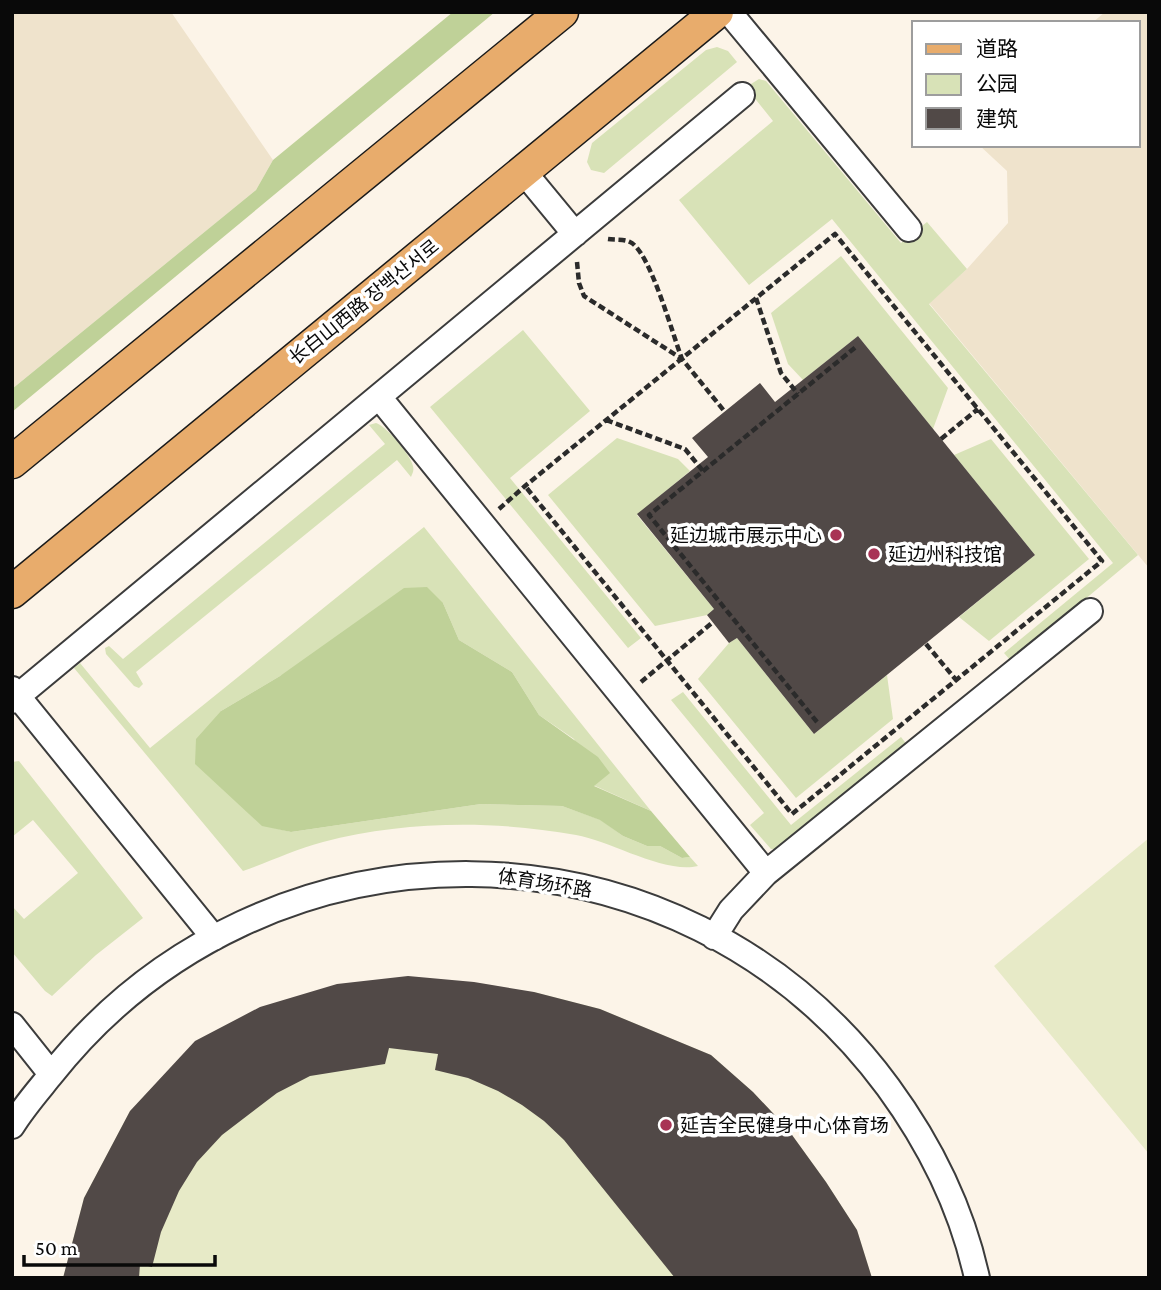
<svg xmlns="http://www.w3.org/2000/svg" width="1161" height="1290" viewBox="0 0 1161 1290" font-family="'Crimson Pro','Noto Sans SC','Noto Sans KR',serif">
  <style>
    .farmland { fill: #efe3cc }
    .green { fill: #d8e2b7 }
    .forest { fill: #bfd198 }
    .pitch { fill: #e7eac7 }
    .building { fill: #514947 }
    .lines { fill: none; stroke-linecap: round; stroke-linejoin: round }
    .minor-casing { stroke: #3c3c3c; stroke-width: 28 }
    .major-casing { stroke: #1a1a1a; stroke-width: 35 }
    .path { stroke: #2b2b2b; stroke-width: 4.5; stroke-dasharray: 7 3.5; stroke-linecap: butt }
    .minor { stroke: #fff; stroke-width: 24 }
    .major { stroke: #e8ac6c; stroke-width: 32 }
    .poi-dot { fill: #a83355; stroke: #fff; stroke-width: 2.5 }
    .labels { text-anchor: middle; dominant-baseline: central; stroke-width: 7; stroke-linejoin: round; paint-order: stroke }
    .street-label { font-size: 19px; fill: #090909; stroke: #fff }
    .poi-label { font-size: 19px; fill: #090909; stroke: #fff; text-anchor: start }
  </style>
  <rect width="100%" height="100%" fill="#fcf4e8"/>
  <path class="farmland" d="M12,12H171L273,160L256,190L12,389Z
    M1105,12H1149V568L929,303L967,269L1008,223L1007,171L979,145H1138V23H1092Z"/>
  <path class="green" d="M717,47L728,51L737,62L604,173L591,170L587,162L592,143L706,50Z
    M759,79L766,81L901,243L927,222L967,269L929,304L1138,555L1011,661L1004,653L1113,563L832,219L749,285L679,200L773,121L748,90L751,84Z
    M841,256L948,388L933,429L858,336L803,380L788,364L771,313Z
    M523,330L590,411L510,478L641,638L628,648L430,407Z
    M376,423C385,425 411,455 413,466C414,471 413,472 411,477L397,460L136,672L143,684L139,688L134,686L106,654L105,648L109,646L123,659L385,444L369,425Z
    M617,438L678,459L690,471L637,515L714,609L707,615L655,626L548,495Z
    M991,439L1089,559L989,641L959,617L1035,555L954,455Z
    M424,527L651,811L593,785L574,739L539,715L512,672L459,640L443,603L280,676L221,711L262,825L291,832L481,804L562,806L601,820L623,836L647,846H660L682,858L690,857L698,866C664,874 611,841 576,835C493,820 404,821 323,842C296,849 269,862 243,871L74,668L80,663L150,748Z
    M737,638L814,734L887,675L893,719L796,798L698,679L729,643Z
    M683,692L791,825L901,737L908,746L780,849H771L750,825L764,813L671,700Z
    M19,761L143,918L96,955L52,996L45,991L12,952V906L24,919L78,873L33,820L12,837V762Z"/>
  <path class="forest" d="M453,12H495L12,412V389L256,190L273,160Z
    M427,587L443,603L459,640L512,672L539,715L598,757L610,773L594,786L651,811L690,857L682,858L660,846H647L623,836L600,820L562,806L481,804L291,832L262,826L195,764L196,739L221,711L280,676L404,588Z"/>
  <path class="pitch" d="M1149,838V1154L994,966Z
    M534,992L600,1009L711,1055L753,1092L787,1128L826,1182L857,1230L872,1278H63L84,1198L130,1111Z"/>
  <path class="building" d="M858,336L1035,555L814,734L737,638L729,643L707,615L714,609L637,514L708,457L692,438L760,383L775,402Z
    M408,976L474,982L534,992L600,1009L711,1055L753,1092L787,1128L826,1182L857,1230L872,1278H675L564,1140L544,1121L522,1105L498,1091L468,1078L435,1070L438,1054L389,1048L385,1064L310,1076L277,1093L222,1135L197,1162L179,1191L161,1232L152,1267L140,1264L139,1278H63L84,1198L130,1111L195,1041L260,1007L337,984Z"/>
  <g class="lines">
    <g class="minor-casing">
      <path id="minor" d="M729,12L909,229
        M523,171L575,234
        M379,397L766,873
        M12,689L214,938
        M12,701L742,95
        M714,937L731,910L766,873L1090,611
        M12,1025L51,1074
        M12,1126C23,1108 37,1092 50,1076C264,804 681,806 888,1087C929,1143 962,1209 977,1278"/>
    </g>
    <g class="major-casing">
      <path id="major" d="M12,462L562,12
        M12,592L717,12"/>
    </g>
    <path class="path" d="M608,239C615,240 624,239 630,242C650,251 673,336 682,359
      M577,262L579,283L584,296L682,359L725,412
      M756,298L781,373L798,394
      M606,420L685,449L703,471
      M941,439L978,409
      M499,509L525,486L835,234L1102,561L792,814L525,486
      M926,644L957,681
      M641,682L713,622
      M817,722L649,515L857,346"/>
    <use href="#minor" class="minor"/>
    <use href="#major" class="major"/>
  </g>
  <g class="poi-dot">
    <circle cx="836" cy="535" r="7"/>
    <circle cx="874" cy="554" r="7"/>
    <circle cx="666" cy="1125" r="7"/>
  </g>
  <g class="labels">
    <g class="street-label">
      <text transform="translate(364 302) rotate(-39)">长白山西路 장백산서로</text>
      <text transform="translate(545 883) rotate(9)">体育场环路</text>
    </g>
    <g class="poi-label">
      <text x="822" y="535" text-anchor="end">延边城市展示中心</text>
      <text x="888" y="554">延边州科技馆</text>
      <text x="680" y="1125">延吉全民健身中心体育场</text>
    </g>
  </g>
  <rect width="1161" height="1290" fill="none" stroke="#090909" stroke-width="28"/>
  <rect x="912" y="21" width="228" height="126" fill="#ffffff" stroke="#9d9d9d" stroke-width="2"/>
  <rect x="926" y="44" width="35" height="10" fill="#e8ac6c" stroke="#9d9d9d" stroke-width="2"/>
  <text x="976" y="56" font-size="21" fill="#090909">道路</text>
  <rect x="926" y="74" width="35" height="21" fill="#d8e2b7" stroke="#9d9d9d" stroke-width="2"/>
  <text x="976" y="91" font-size="21" fill="#090909">公园</text>
  <rect x="926" y="108" width="35" height="21" fill="#514947" stroke="#9d9d9d" stroke-width="2"/>
  <text x="976" y="126" font-size="21" fill="#090909">建筑</text>
  <path d="M24 1255v10h191v-10" fill="none" stroke="#090909" stroke-width="3.5"/>
  <text x="35" y="1255" font-size="21" fill="#090909" stroke="#ffffff" stroke-width="5" paint-order="stroke">50 m</text>
</svg>
